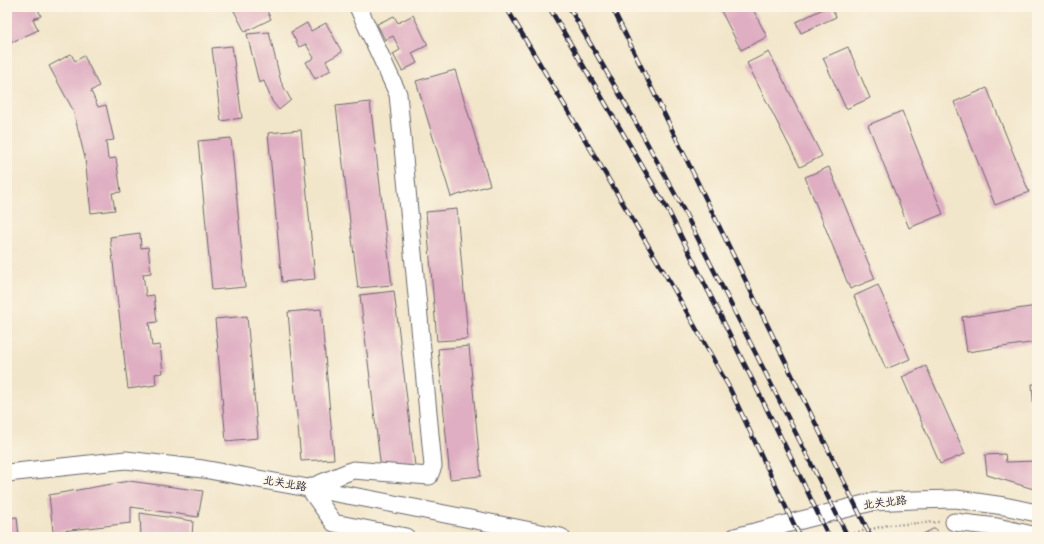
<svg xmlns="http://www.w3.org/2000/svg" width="1044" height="544" viewBox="0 0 1044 544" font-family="Kalam,'LXGW WenKai TC',sans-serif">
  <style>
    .building { fill: #dfaec2 }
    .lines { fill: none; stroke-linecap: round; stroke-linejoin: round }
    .minor-casing { stroke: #6b676d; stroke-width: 19 }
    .path { stroke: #6b676d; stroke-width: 2.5; stroke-dasharray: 1 3; stroke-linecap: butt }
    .minor { stroke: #fff; stroke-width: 17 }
    .rail-casing { stroke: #22223b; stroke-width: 4.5 }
    .rail { stroke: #fcf5e5; stroke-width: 3; stroke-dasharray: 9; stroke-linecap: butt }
    .labels { text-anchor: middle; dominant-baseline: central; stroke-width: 3.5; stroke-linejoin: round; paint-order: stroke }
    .street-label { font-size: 11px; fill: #22223b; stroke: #fcf5e5 }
  </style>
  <rect width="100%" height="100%" fill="#fcf5e5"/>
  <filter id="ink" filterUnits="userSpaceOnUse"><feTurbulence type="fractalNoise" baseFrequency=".025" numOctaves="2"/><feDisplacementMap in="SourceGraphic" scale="8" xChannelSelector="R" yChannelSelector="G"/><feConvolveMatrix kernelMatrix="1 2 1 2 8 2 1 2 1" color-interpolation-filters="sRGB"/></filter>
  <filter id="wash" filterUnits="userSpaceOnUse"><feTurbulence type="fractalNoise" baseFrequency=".012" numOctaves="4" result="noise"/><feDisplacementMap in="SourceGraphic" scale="16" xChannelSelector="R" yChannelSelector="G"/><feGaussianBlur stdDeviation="0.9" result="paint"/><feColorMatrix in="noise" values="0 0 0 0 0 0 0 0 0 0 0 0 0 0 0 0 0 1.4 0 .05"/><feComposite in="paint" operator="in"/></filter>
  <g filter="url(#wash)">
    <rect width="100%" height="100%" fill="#f2e6ca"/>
    <g id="blocks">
      <path class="building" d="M7,7H37L41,16L33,19L38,30L12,42L7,31Z
        M232,7H265L271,19L245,32Z
        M719,7H752L767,37L741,50Z
        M827,7H831L836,17L801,33L796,22Z
        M413,15L428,45L412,53L417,63L402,71L393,54L400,50L393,36L385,40L377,24L394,16L398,23Z
        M307,23L311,31L326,23L342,52L326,61L331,70L315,79L306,62L314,58L306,44L299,47L291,32Z
        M269,32L281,82L291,100L279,110L272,101L264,81L259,83L247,34Z
        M232,46L242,118L221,121L212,48Z
        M848,47L870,98L846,109L823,58Z
        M769,52L822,156L800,167L747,63Z
        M71,54L75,61L84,56L99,86L91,91L98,107L106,105L114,140L106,141L108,159L116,158L121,192L112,193L115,210L91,213L85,158L73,110L49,66Z
        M455,70L490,185L451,197L416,81Z
        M987,88L1029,192L995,205L954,102Z
        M370,102L392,285L358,288L336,106Z
        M902,111L943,214L909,228L868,125Z
        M301,130L315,279L282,282L268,133Z
        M231,138L245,287L212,290L198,141Z
        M829,167L875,279L850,289L805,177Z
        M457,209L468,339L437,341L426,212Z
        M140,233L141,248L148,247L151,273L143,274L146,296L154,295L157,322L149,323L152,346L160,345L163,373L155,374L156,385L128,389L110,237Z
        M878,285L910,359L886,369L854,296Z
        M394,291L416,474L382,478L360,295Z
        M1037,306V342L967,352L962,317Z
        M321,309L334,459L301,461L288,312Z
        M247,316L258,438L226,441L215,319Z
        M469,346L481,476L450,479L438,349Z
        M926,366L965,454L940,464L902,377Z
        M1032,384H1037V444H1036Z
        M1005,454L1006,462L1037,461V490L987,475L985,455Z
        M129,481L203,491L198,517L131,507V523L53,532L49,495Z
        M140,513L193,521L192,537H141Z
        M17,517L19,537H7V518Z
        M935,528L939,537H917Z"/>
    </g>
  </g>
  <g filter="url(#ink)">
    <use href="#blocks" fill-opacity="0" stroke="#6b676d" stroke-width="1"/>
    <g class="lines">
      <g class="minor-casing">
        <path id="minor" d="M358,7L398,94L433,466L429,476L353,470L309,488L334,523L406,537
          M7,473L126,460L203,469L369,499L561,537
          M954,522L997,527L1037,536
          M735,537L872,502L914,500L956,499L1004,506L1037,513"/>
      </g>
      <path class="path" d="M839,537L888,525L939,522"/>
      <use href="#minor" class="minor"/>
      <g class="rail-casing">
        <path id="rail" d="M506,7L671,284L729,387L800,537
          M549,7L669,212L798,472L829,537
          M569,7L635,121L681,205L848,537
          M612,7L871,537"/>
      </g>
      <use href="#rail" class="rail"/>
    </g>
  </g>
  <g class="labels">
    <g class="street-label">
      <text transform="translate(285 484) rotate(10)">北关北路</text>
      <text transform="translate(885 503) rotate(-7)">北关北路</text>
    </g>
  </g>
  <rect width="1044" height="544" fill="none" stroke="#fcf5e5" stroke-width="24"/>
</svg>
